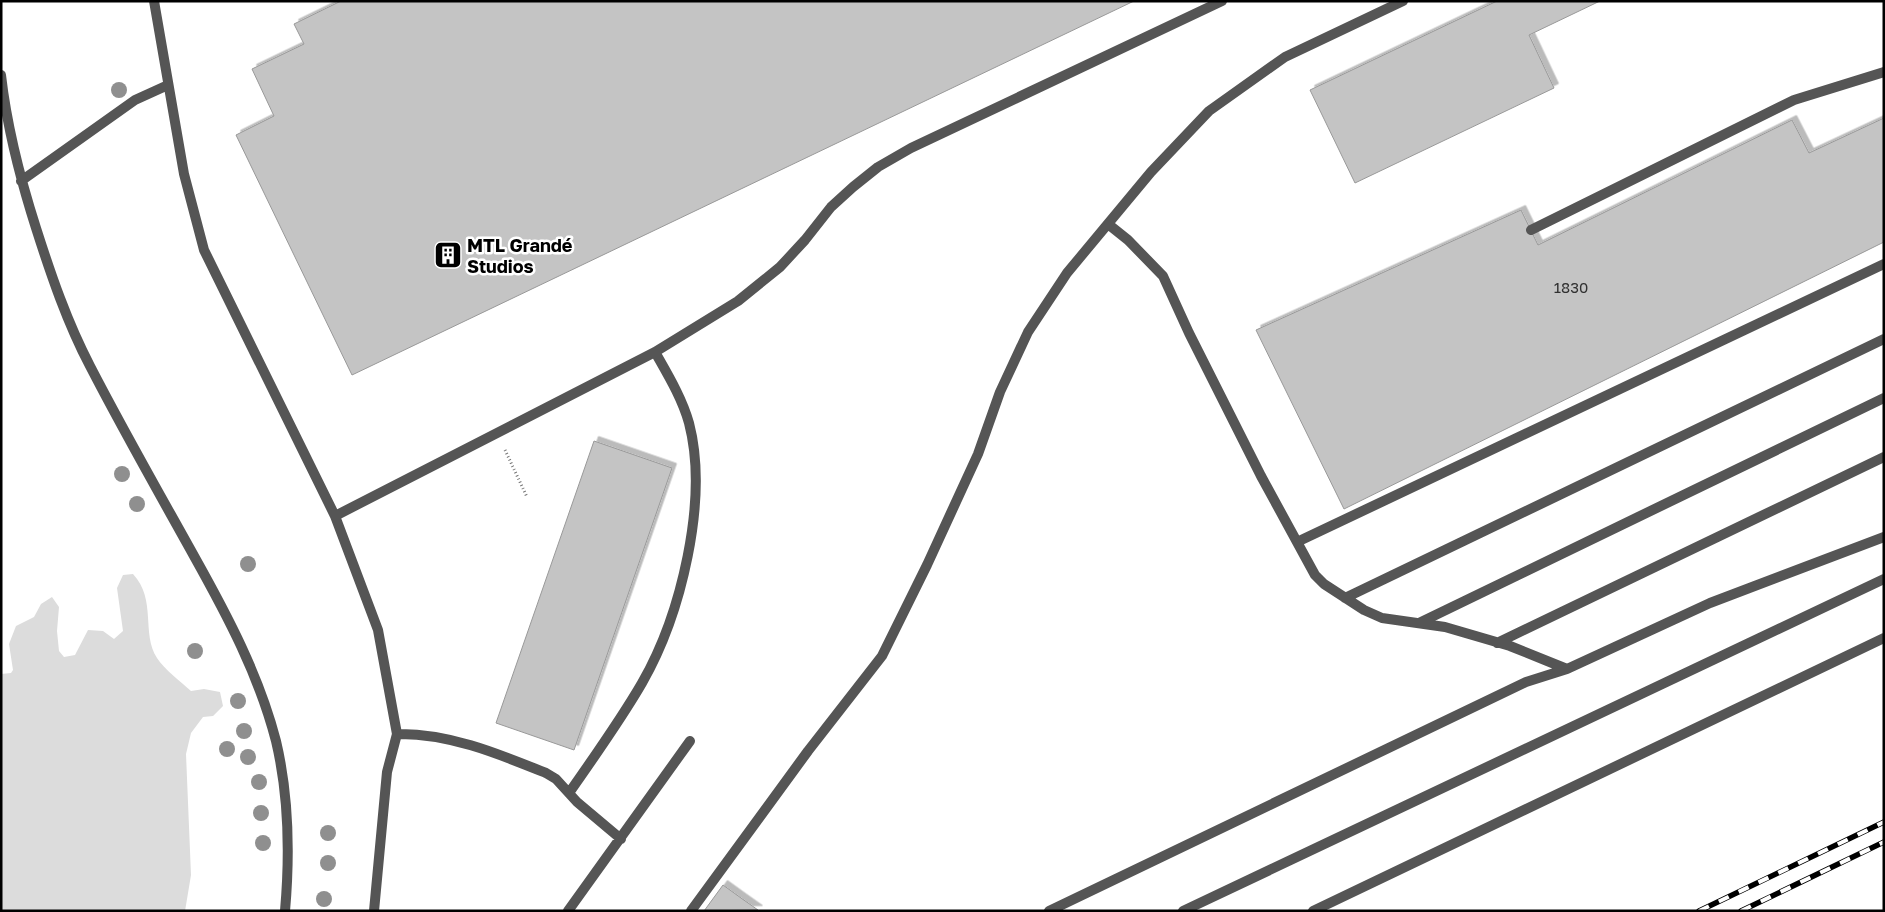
<svg xmlns="http://www.w3.org/2000/svg" width="1885" height="912" viewBox="0 0 1885 912" font-family="'Golos Text',sans-serif">
  <style>
    .green { fill: #dcdcdc }
    .building { fill: #c4c4c4; stroke: #999; filter: url(#shadow) }
    .lines { fill: none; stroke-linecap: round; stroke-linejoin: round }
    .path { stroke: #777; stroke-width: 3; stroke-dasharray: 1 2.5; stroke-linecap: butt }
    .service { stroke: #555; stroke-width: 10 }
    .rail-casing { stroke: #000; stroke-width: 5.5 }
    .rail { stroke: #fff; stroke-width: 4; stroke-dasharray: 11; stroke-linecap: butt }
    .tree { fill: #8f8f8f }
    .labels { text-anchor: middle; dominant-baseline: central; stroke-width: 5; stroke-linejoin: round; paint-order: stroke }
    .number-label { font-size: 15px; fill: #313131 }
    .poi-label { font-size: 18px; font-weight: bold; fill: #000; stroke: #fff; text-anchor: start }
  </style>
  <defs>
    <filter id="shadow"><feDropShadow dx="4.5" dy="-4.5" stdDeviation="0" flood-color="#0004"/></filter>
  </defs>
  <rect width="100%" height="100%" fill="#fff"/>
  <path class="green" d="M133,574C157,600 141,633 157,658C164,669 181,682 191,691L204,689L220,692L223,706L213,716L203,717L191,733L186,754L191,875L185,911H1V674L11,673L13,670L9,644L16,626L34,617L41,604L52,597L59,607L57,631L59,651L64,657L75,655L88,630L103,631L114,639L123,631L117,588L123,575Z"/>
  <path class="building" d="M341,1H1134L352,375L236,135L274,116L252,69L304,44L294,24Z
    M1497,1H1600L1529,35L1554,88L1355,183L1310,90Z
    M1884,118V242L1344,509L1256,330L1521,210L1538,245L1792,120L1809,153Z
    M594,441L672,468L574,750L496,723Z
    M723,885L741,898L758,910L704,911Z"/>
  <g class="lines">
    <path class="path" d="M505,450L527,497"/>
    <path class="service" d="M154,1L184,174L204,250L335,516L378,630L397,734L387,772L374,911
      M1,75C7,128 20,178 36,228C51,275 67,322 90,366C123,430 159,493 194,556C227,615 259,675 276,741C289,796 290,854 285,911
      M21,181L135,100L168,85
      M1108,224L1128,240L1163,276L1189,333L1261,476L1315,575L1324,584L1364,610L1382,618L1445,627L1510,646L1567,669
      M1531,230L1794,100L1884,72
      M335,516L655,352L738,301L780,267L805,240L831,207L853,187L878,167L911,148L1222,1
      M1297,542L1884,264
      M1345,598L1884,339
      M1419,623L1884,398
      M1497,643L1884,457
      M397,734C449,733 499,754 546,773L556,779L577,802L621,839
      M569,793C594,757 620,721 642,683C681,615 709,500 689,423C682,398 668,375 655,352
      M568,911L690,741
      M691,911L808,751L882,656L927,565L978,454L1000,392L1028,332L1067,273L1151,172L1209,111L1285,57L1403,1
      M1049,911L1526,682L1567,669L1710,603L1884,537
      M1183,911L1884,579
      M1313,911L1884,638"/>
    <g class="rail-casing">
      <path id="rail" d="M1699,911L1884,822
        M1741,911L1884,842"/>
    </g>
    <use href="#rail" class="rail"/>
  </g>
  <g class="tree">
    <circle cx="119" cy="90" r="8"/>
    <circle cx="122" cy="474" r="8"/>
    <circle cx="137" cy="504" r="8"/>
    <circle cx="248" cy="564" r="8"/>
    <circle cx="195" cy="651" r="8"/>
    <circle cx="238" cy="701" r="8"/>
    <circle cx="244" cy="731" r="8"/>
    <circle cx="227" cy="749" r="8"/>
    <circle cx="248" cy="757" r="8"/>
    <circle cx="259" cy="782" r="8"/>
    <circle cx="261" cy="813" r="8"/>
    <circle cx="328" cy="833" r="8"/>
    <circle cx="263" cy="843" r="8"/>
    <circle cx="328" cy="863" r="8"/>
    <circle cx="324" cy="899" r="8"/>
  </g>
  <defs>
    <g id="building-square" transform="scale(1.4375)"><rect x="-9" y="-9" width="18" height="18" rx="4" fill="#000" stroke="#fff"/><path d="M-4-6H4V6H1V3H-1V6H-4ZM-2.5-4.3h1.7v1.8h-1.7ZM.8-4.3h1.7v1.8H.8ZM-2.5-1h1.7V.8h-1.7ZM.8-1h1.7V.8H.8Z" fill="#fff"/></g>
  </defs>
  <g fill-rule="evenodd">
    <use href="#building-square" x="448" y="255"/>
  </g>
  <g class="labels">
    <g class="number-label">
      <text x="1571" y="287">1830</text>
    </g>
    <g class="poi-label">
      <text x="467" y="245">MTL Grandé<tspan x="467" dy="21">Studios</tspan></text>
    </g>
  </g>
  <rect width="1885" height="912" fill="none" stroke="#000000" stroke-width="5"/>
</svg>
